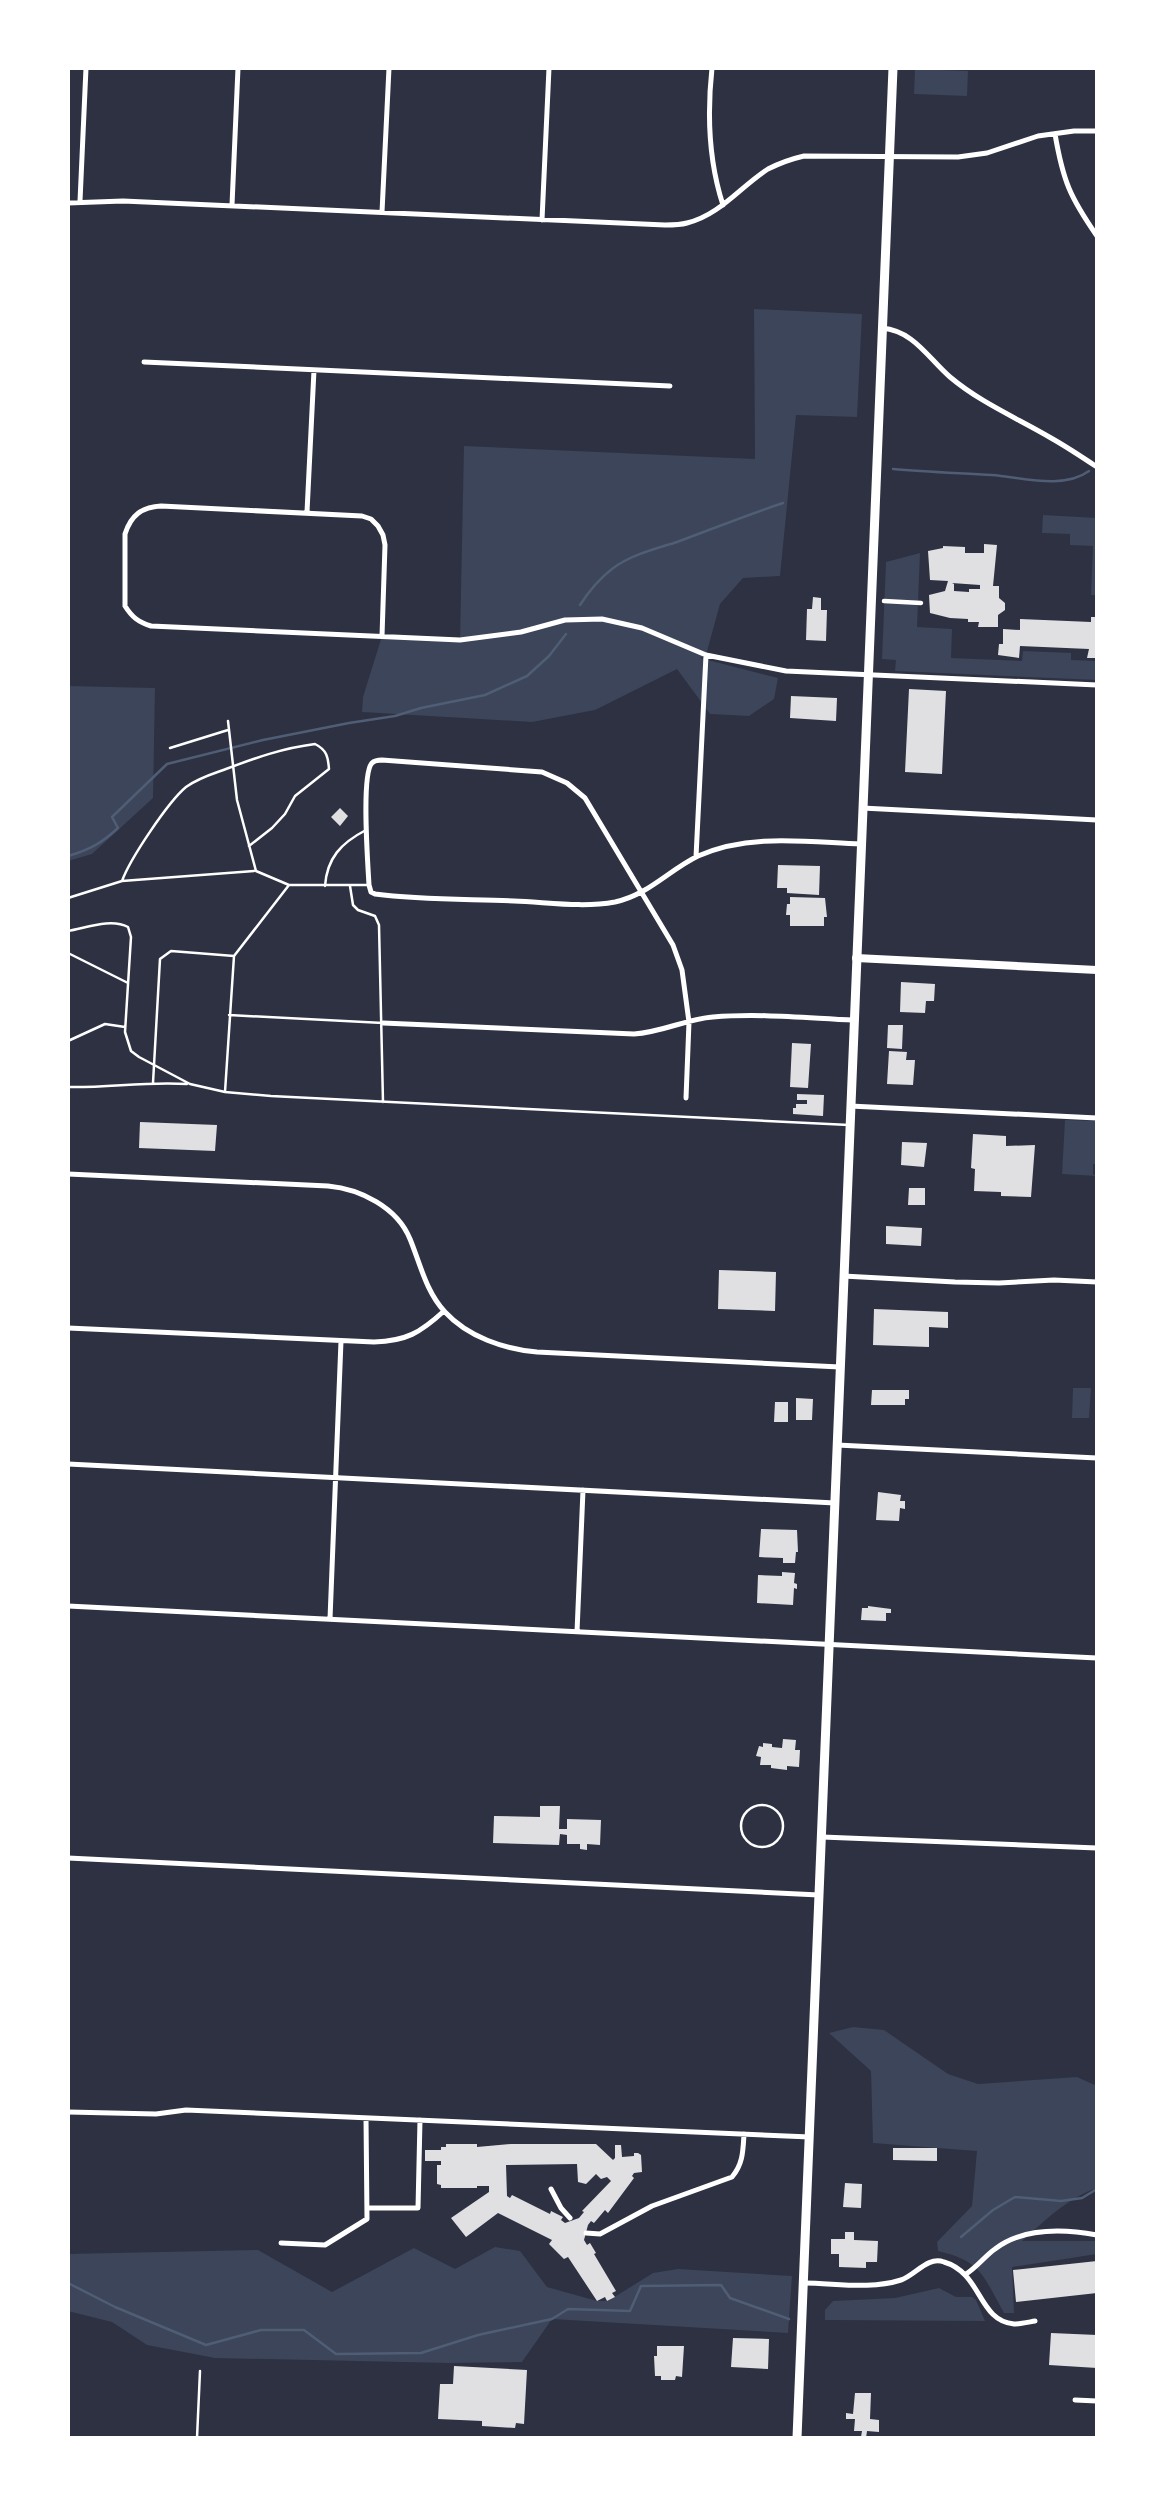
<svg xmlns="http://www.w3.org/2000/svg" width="1165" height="2506" viewBox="0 0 1165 2506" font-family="'Fira Sans Condensed',sans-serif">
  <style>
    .green { fill: #3c4559 }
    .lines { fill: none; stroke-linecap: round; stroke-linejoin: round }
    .stream { stroke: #4f5d75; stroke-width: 2.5 }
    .building { fill: #e0e0e3; fill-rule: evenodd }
    .service { stroke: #fff; stroke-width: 2.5 }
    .pedestrian { stroke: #fff; stroke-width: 4.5 }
    .minor { stroke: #fff; stroke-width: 5 }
    .secondary { stroke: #fff; stroke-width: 8 }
    .primary { stroke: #fff; stroke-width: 9 }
  </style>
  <rect width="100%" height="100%" fill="#2d3142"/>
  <path class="green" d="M915,69L968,71L967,96L914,94Z
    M754,309L862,314L857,417L796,415L780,576L743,578L720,604L706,655L700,658L778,678L774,699L749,716L710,714L677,669L595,710L532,722L362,712L363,697L382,636L460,640L464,446L755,459Z
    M1043,515L1097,518V595H1091L1093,546L1070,545V534L1042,533Z
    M920,553L917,627L952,629L951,658L1022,661L1023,651L1071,653V660L1097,661V680L895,671L896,660L882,659L886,562Z
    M68,686L155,688L153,798L92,854L68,861Z
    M1065,1120L1097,1121V1164H1093V1174L1097,1176L1062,1174Z
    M1073,1388H1091L1089,1418H1072Z
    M853,2027L884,2030L948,2074L978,2084L1077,2077L1097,2086V2188C1067,2198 1045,2221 1022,2241H1097V2254L1012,2267L1014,2313H1004C983,2276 982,2261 938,2251L937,2242L972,2206L977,2151L873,2143L871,2071L829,2033Z
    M495,2247L520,2251L547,2287L597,2301H608L653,2273L678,2269L792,2276L788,2333L552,2319L522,2362L449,2363L215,2358L147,2345L112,2322L68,2311V2254L258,2250L332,2292L414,2248L455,2269Z
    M939,2288L956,2297H972L976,2300L985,2321L825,2320V2310L833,2301L895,2298Z"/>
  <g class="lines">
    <path class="stream" d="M893,469C926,472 959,473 992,475C1021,477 1063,490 1089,471
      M580,605C589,591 599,579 612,569C630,555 655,549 677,542C712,529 747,515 783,503
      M68,856C89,850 102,843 118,828L112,817L167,764L263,740L349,723L395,716L421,708L485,695L527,676L549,656L566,634
      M961,2237L993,2210L1015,2197L1061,2201L1082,2198L1097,2189
      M68,2283L115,2307L206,2345L261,2330H304L336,2354L421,2353L478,2335L552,2319L568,2309L630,2311L641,2286L721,2285L730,2298L789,2319"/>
  </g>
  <path class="building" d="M984,544L997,545L993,586H999V598L1005,603V610L998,615V627H978L979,622H968V619L950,618L930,613L929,595L945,591L948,581L930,580L928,551L943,548V546L965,547V553H984ZM952,583L980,585V589H969V592L954,591V584Z
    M813,597L821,598V610H827L826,641L806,640L807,609H812Z
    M1091,617H1097V658H1087L1089,649L1020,646L1019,658L998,655L999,644H1003V629L1020,630V619L1091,622Z
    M909,689L946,691L942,774L905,772Z
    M791,696L837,698L836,721L790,718Z
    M340,808L348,816L340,826L331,817Z
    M778,865L820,866L819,895L787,893V888H777Z
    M790,897L825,898L827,917H824V926H790V915H786L787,904H790Z
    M901,982L935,984L934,1001H926L925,1013L900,1012Z
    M888,1025H903L902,1049L887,1048Z
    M792,1043L811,1044L808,1088L790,1087Z
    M889,1051L907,1052L906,1060H915L913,1085L887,1084Z
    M797,1094L824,1095L823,1116L793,1114V1108H796V1104H807V1100H797Z
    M140,1122L217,1125L215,1151L139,1148Z
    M973,1134L1006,1136V1146L1035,1145L1031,1197L1001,1196V1192L974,1191L975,1169L971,1168Z
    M902,1142L927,1143L924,1167L901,1165Z
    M909,1188H925V1205H908Z
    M886,1226L922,1228L921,1246L886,1244Z
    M719,1270L776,1272L775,1311L718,1309Z
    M874,1309L948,1312V1328L929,1327V1347L873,1345Z
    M872,1390H909V1399H905V1405H871Z
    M796,1398L813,1399L812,1420H796Z
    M775,1402H788V1422H774Z
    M878,1492L901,1495L900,1501H905V1509L900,1508L899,1521L876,1520Z
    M761,1529L797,1530L798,1552H796L795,1563H783V1558L759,1557Z
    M782,1572L795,1573L794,1583L797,1584V1589L794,1588L793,1605L757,1603L758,1575L782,1576Z
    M868,1606L891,1609V1613H886V1621L861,1620L862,1608H868Z
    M783,1739L796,1740L795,1750H800L799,1767L787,1766V1770L771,1768V1765H760L761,1757L756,1756L759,1746L763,1747V1743L772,1744V1747L782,1748Z
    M540,1806H560L559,1829H567V1819L601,1820L600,1845L587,1844V1850L580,1849V1844H567V1835L560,1834L559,1845L493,1843L494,1816L540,1817Z
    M446,2144H477V2147L511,2144H596L613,2160L615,2158V2145H621L622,2157L634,2156V2153H638L641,2155L642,2172L634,2173L632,2176L634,2178L608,2213L605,2210L594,2223L591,2221L588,2225L584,2240L587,2245L590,2243L596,2253L594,2254L616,2291L612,2293L615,2297L607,2301L605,2297L597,2301L568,2257L564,2259L549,2244L552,2240L498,2213L466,2237L451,2218L489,2192V2186H477V2188H441V2185L437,2184V2165H441V2161H425V2150H441V2147H446ZM577,2164L578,2182L586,2184L596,2174L601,2179L607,2177L611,2181L582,2211L584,2212L579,2218L565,2223L561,2220L563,2217L551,2211L550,2214L512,2195L510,2198L507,2196L506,2165Z
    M893,2148H937V2161L893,2160Z
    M845,2183L862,2184L861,2208L843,2207Z
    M845,2232H854V2240L878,2241L877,2262H866V2268L839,2267V2254H831V2239H845Z
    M1097,2261V2293L1016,2302L1013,2270Z
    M1051,2333L1097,2335V2368L1049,2365Z
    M733,2338L769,2339L768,2369L731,2367Z
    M657,2346H684L682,2377L676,2376L675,2380H661V2376H655L654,2356H657Z
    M454,2366L527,2370L524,2424L516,2423L515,2428L482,2426V2421L438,2419L440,2384H453Z
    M855,2393H871L870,2419L879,2420V2432L867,2431L866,2438L861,2437L862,2431H854L855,2419H846V2413L853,2414Z"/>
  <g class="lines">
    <path class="service" d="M228,721L237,800L256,871L289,885H369
      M170,748L228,730
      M122,881L254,871
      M325,886C327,858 341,843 366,830
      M350,886L353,905L358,910L375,916L379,925L383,1102
      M68,898L122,881C130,859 168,802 186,787C198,778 212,774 226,769C255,758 283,748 315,744C327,750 328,757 329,769L295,796L285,814L272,828L249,846
      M68,931C86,928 111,918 128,927L131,937L125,1032L131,1051L139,1057L190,1084L225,1092L271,1096L849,1125
      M68,953L128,983
      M229,1015L383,1023
      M68,1041L105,1024L125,1027
      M153,1083L160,959L171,951L234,956
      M68,1087C108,1088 147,1081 187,1084
      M225,1092L234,956L289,885
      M741 1826a21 21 0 1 1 42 0a21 21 0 1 1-42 0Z
      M197,2438L200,2371"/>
    <path class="pedestrian" d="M884,601L921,603"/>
    <path class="minor" d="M712,68C707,114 709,162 723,205
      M1055,134C1063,181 1070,197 1097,236
      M80,201L86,68
      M68,203L123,201L665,225C672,225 680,225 687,223C720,215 741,186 768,169C780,163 791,159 804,156L958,157L987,153L1038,136L1074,131H1097
      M232,205L238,68
      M382,212L389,68
      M542,220L549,68
      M882,328C914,331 928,358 950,377C981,403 1017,418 1051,438C1067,447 1082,457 1097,467
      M144,362L670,386
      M307,512L314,370
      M382,636L385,545L383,535L378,526L371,519L362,516L161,506C142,507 131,515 125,534V606C132,617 138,622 151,626L460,640L521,632L565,620L602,619L642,628L706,655L786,671L1097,685
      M862,808L1097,820
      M696,857L706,655
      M383,1023L634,1034C663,1032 686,1019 713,1017C759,1013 807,1018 853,1020
      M686,1098L689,1022L682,970L673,945L585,798L567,783L542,772L382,760C378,760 375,760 372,763C361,774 368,866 369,885L371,892L375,894C421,900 468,899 514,901C546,902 582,908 615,902C648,895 669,870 698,856C749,833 807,842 861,844
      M850,1106L1097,1118
      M68,1174L328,1186C360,1189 397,1207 410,1239C420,1263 426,1292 445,1312C468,1337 504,1349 537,1352L840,1367
      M843,1276L955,1282L999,1283L1054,1280L1097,1282
      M68,1328L374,1342C406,1341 420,1333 444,1311
      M837,1445L1097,1458
      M68,1464L835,1503
      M68,1606L1097,1658
      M330,1619L341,1341
      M577,1632L583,1490
      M822,1837L1097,1848
      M68,1858L819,1895
      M68,2112L156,2114L186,2110L810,2137
      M551,2189L561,2208L570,2218
      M367,2208H418L420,2120
      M586,2233L600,2234L652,2206L732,2177C743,2164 743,2151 744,2134
      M281,2243L325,2245L367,2219L366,2118
      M966,2274C977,2267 985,2256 995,2249C1024,2227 1064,2229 1097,2235
      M804,2283C835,2283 870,2290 901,2280C916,2275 927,2256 944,2262C982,2273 978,2321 1014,2324C1020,2324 1029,2322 1035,2321
      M1075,2400L1097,2401"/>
    <path class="secondary" d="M856,958L1097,970"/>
    <path class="primary" d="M797,2438L893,68"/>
  </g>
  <rect width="1165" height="2506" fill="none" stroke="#ffffff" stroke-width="140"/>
</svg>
